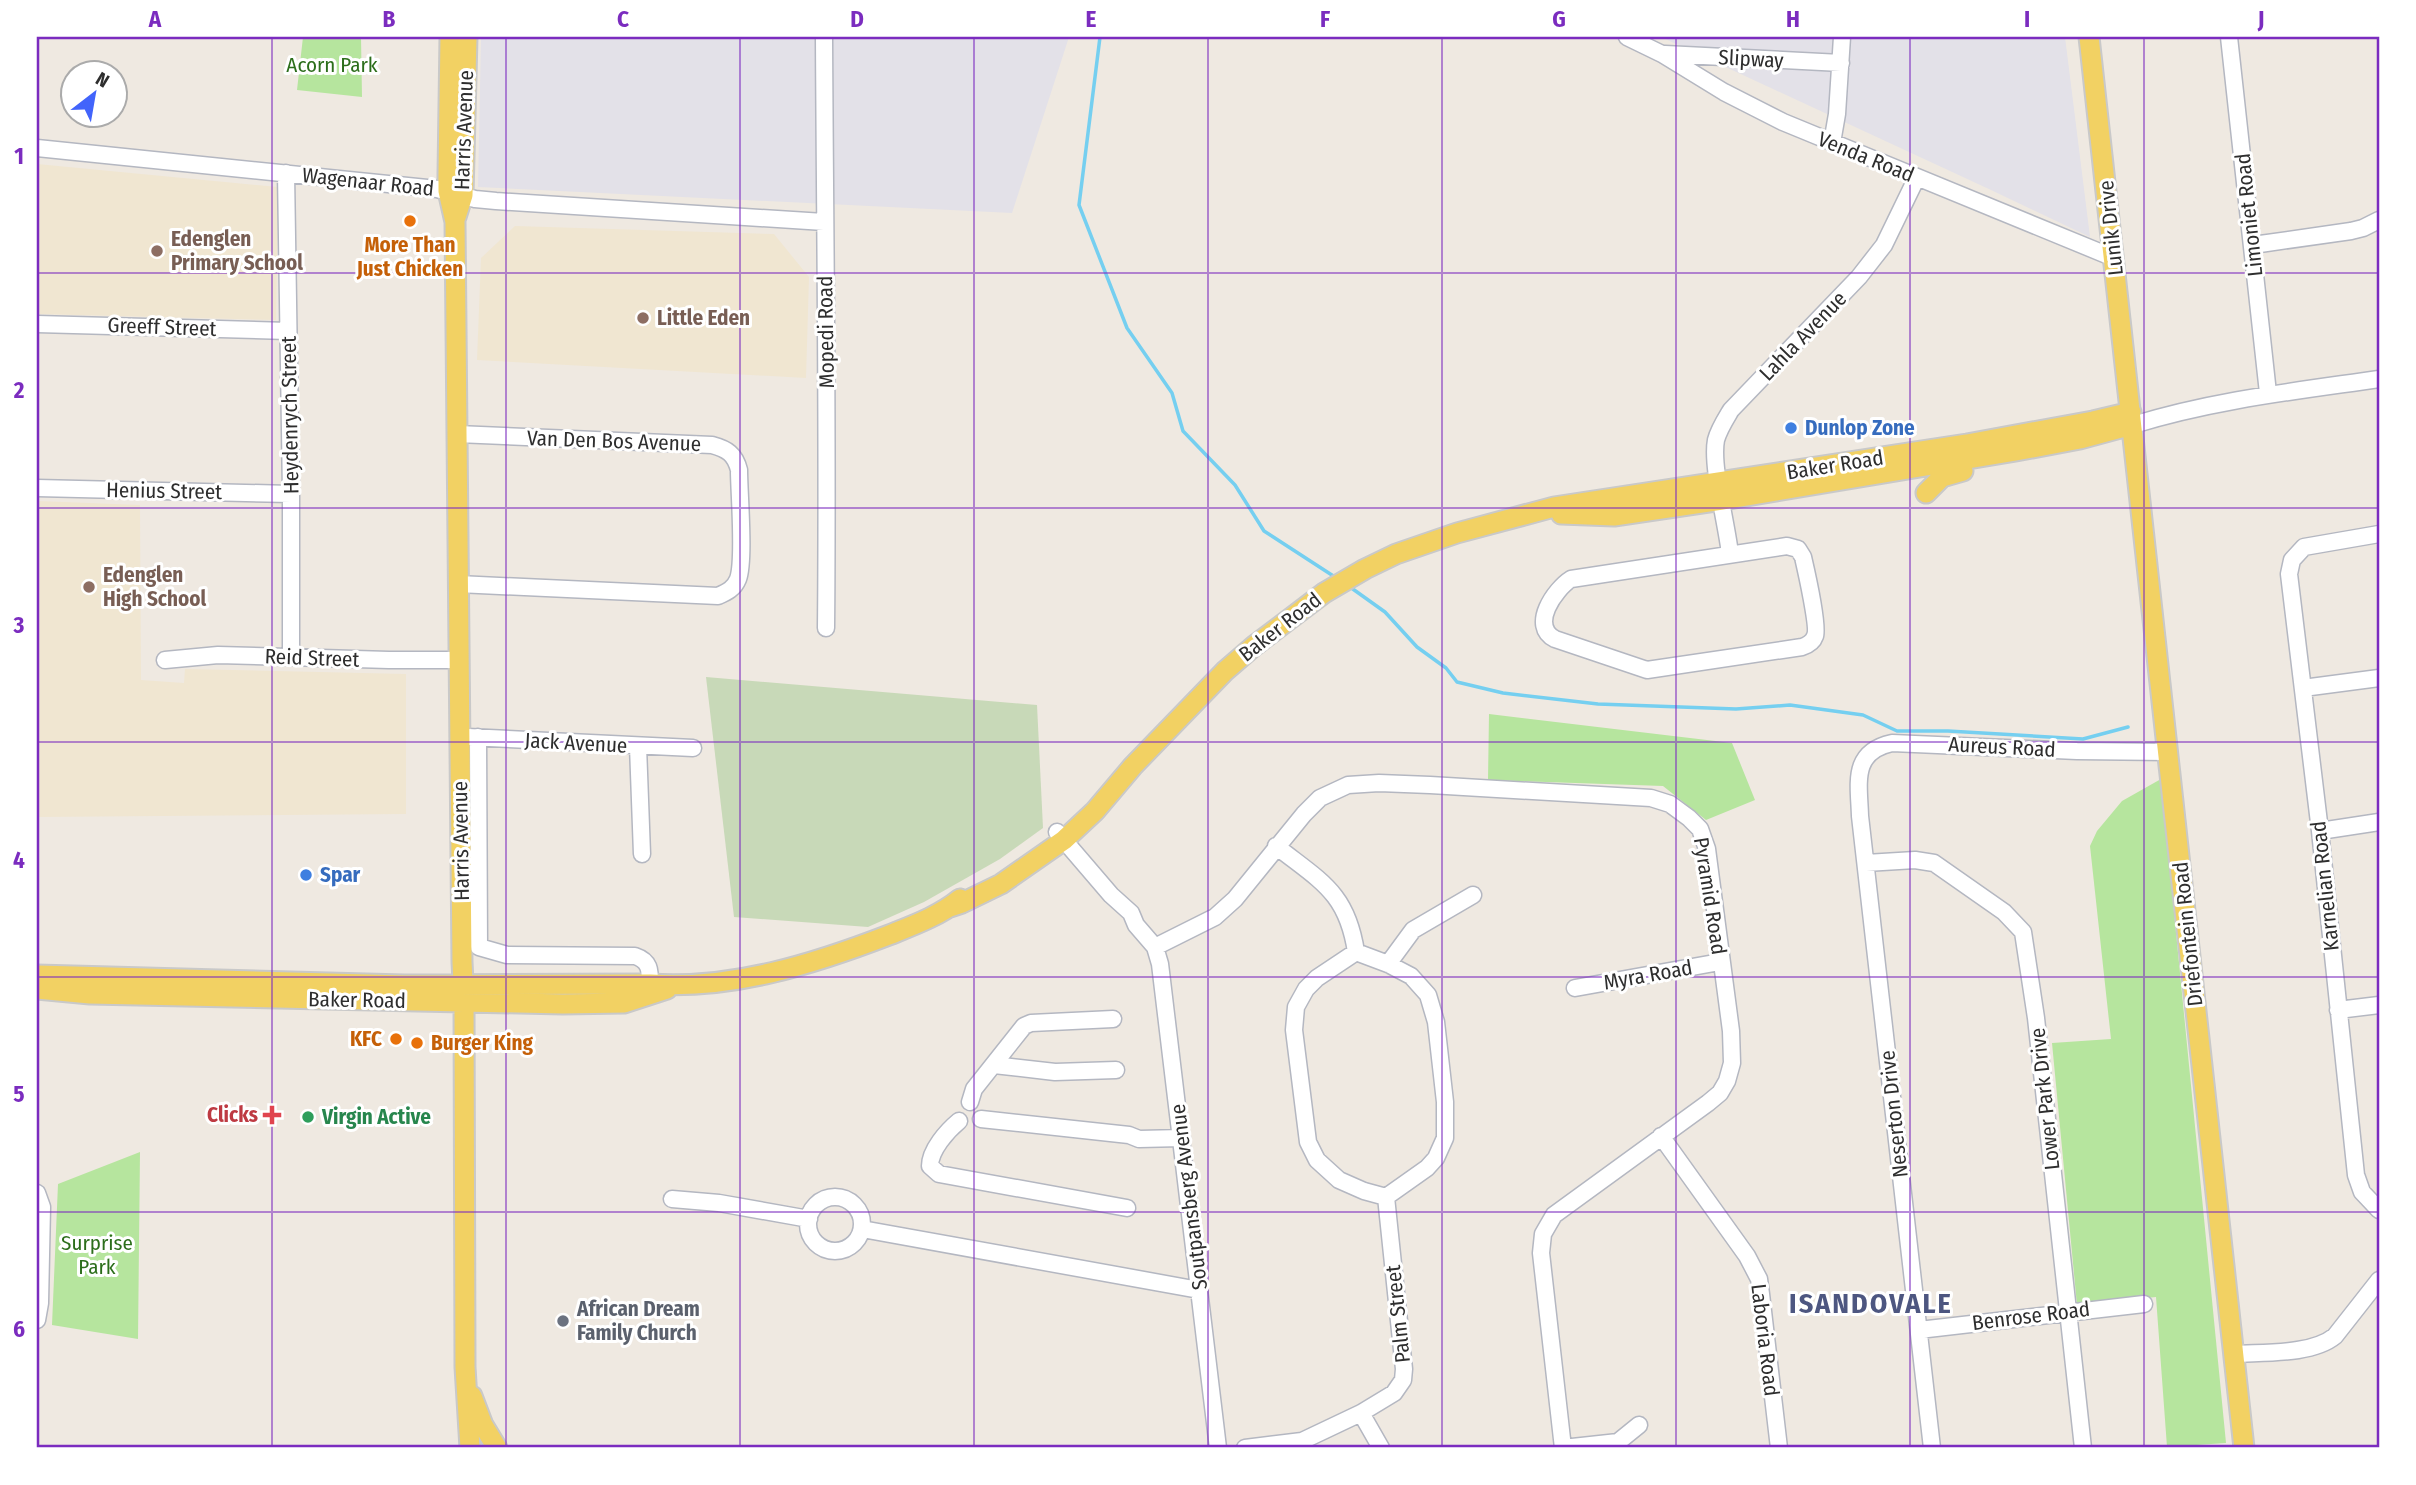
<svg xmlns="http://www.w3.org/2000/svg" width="2416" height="1485" viewBox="0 0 2416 1485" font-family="'Fira Sans Condensed',sans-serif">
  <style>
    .industrial { fill: #e3e1e8 }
    .education { fill: #f0e6d1 }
    .green { fill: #b6e59e }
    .cemetery { fill: #c8d9b8 }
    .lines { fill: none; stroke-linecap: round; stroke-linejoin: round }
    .stream { stroke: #75cff0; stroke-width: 3.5 }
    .minor-casing { stroke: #b4b7c1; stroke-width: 19 }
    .major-casing { stroke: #c9c9c9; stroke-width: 23 }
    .minor { stroke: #fff; stroke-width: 16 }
    .major { stroke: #f2d163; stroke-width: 19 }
    .grid { fill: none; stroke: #7b2cbf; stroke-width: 2; stroke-opacity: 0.55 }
    .food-dot { fill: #e8710a; stroke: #fff; stroke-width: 2.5 }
    .education-dot { fill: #8d6e63; stroke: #fff; stroke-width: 2.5 }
    .shop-dot { fill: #3f7fe0; stroke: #fff; stroke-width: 2.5 }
    .health-dot { fill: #e0444e; stroke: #fff; stroke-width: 2.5 }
    .leisure-dot { fill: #2e9e5b; stroke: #fff; stroke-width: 2.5 }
    .worship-dot { fill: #6b7280; stroke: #fff; stroke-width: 2.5 }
    .labels { text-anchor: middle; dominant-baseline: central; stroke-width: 6; stroke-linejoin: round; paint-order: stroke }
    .street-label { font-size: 21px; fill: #2e2e2e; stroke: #fff }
    .park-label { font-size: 21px; fill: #2c6e1b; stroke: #fff }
    .education-label { font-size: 21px; font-weight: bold; fill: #785e54; stroke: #fff; text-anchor: start }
    .food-label { font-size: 21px; font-weight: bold; fill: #c56008; stroke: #fff }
    .shop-label { font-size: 21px; font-weight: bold; fill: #366cbe; stroke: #fff; text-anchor: start }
    .health-label { font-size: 21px; font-weight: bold; fill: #be3a42; stroke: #fff; text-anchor: end }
    .leisure-label { font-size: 21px; font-weight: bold; fill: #27864d; stroke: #fff; text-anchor: start }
    .worship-label { font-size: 21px; font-weight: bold; fill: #5b616d; stroke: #fff; text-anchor: start }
    .district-label { font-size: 28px; font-weight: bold; letter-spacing: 2px; fill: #4d5680; stroke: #fff }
    .neatline { fill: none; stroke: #7b2cbf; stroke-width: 2.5 }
    .grid-label { font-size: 23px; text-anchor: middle; font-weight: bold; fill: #7b2cbf }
  </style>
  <rect width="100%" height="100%" fill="#efe9e1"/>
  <path class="industrial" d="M481,37H1069L1012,213L478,187Z
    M1661,37H2065L2090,237L1991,190Z"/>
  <path class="education" d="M37,164L278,187L276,320L37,314Z
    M515,226L774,234L809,277L806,378L477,360L481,258Z
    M37,501L140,505L141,680L184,683L185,669L406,674V814L37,817Z"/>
  <path class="green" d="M303,37H361L362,97L297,90Z
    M1489,714L1732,743L1755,800L1706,820L1663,786L1488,780Z
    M2161,779L2226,1443L2167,1447L2156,1297L2077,1305L2052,1043L2111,1039L2090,846L2097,831L2122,801Z
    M140,1152L138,1339L52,1325L58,1184Z"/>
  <path class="cemetery" d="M706,677L1037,705L1043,828L1000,859L924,902L868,927L734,917Z"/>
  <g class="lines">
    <path class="stream" d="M1100,37L1079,205L1127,328L1172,393L1183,431L1235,485L1264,531L1338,579
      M1350,587L1385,612L1417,647L1446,668L1457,682L1503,693L1598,704L1736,709L1790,705L1863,715L1897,731H1948L2083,739L2128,727"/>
    <g class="minor-casing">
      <path id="minor" d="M824,37C825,234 828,431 826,628
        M1627,37L1662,54L1724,92L1783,122L2114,258
        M2229,37L2268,393
        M1665,54L1841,63
        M1832,143L1837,114L1842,37
        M37,148L437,189L475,199L496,201L824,222
        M286,173L291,494V657
        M2253,245L2351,231L2363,228L2379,220
        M37,324L288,331
        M2133,425C2214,400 2296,391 2379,379
        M457,434L712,445C727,449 735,454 739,470C739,494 745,560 738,579C734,589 727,592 718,596L458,584
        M37,488L291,494
        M2379,534L2304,547L2292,560L2289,574L2320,831L2356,1175L2362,1192L2379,1210
        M1787,546L1798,549L1803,557C1806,570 1819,627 1815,636C1813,642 1808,645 1802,647L1647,670L1555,639C1529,626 1555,589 1571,579Z
        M1730,554C1727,525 1711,466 1716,440C1719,429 1725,420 1731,410L1859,277L1884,245L1917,177
        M165,660L218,655L389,660H459
        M2303,688L2379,678
        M468,737L693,748
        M478,737L479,947L507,955L635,956C650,961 650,970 650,984
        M638,746L642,854
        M2320,831L2379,822
        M1057,832L1111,895L1131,913L1136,925L1155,947L1160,964L1218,1448
        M1276,846C1320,881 1347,892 1356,952
        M1866,863L1915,860L1934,863L2004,912L2023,932L2036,1018L2083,1448
        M1155,947L1215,917L1235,899L1304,814L1320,798L1348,785L1379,783L1430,785L1651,798L1670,804L1689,818L1700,829L1707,849L1731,1031L1732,1063L1727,1081L1720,1093L1708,1103L1554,1215L1543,1234L1541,1253L1563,1448
        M1356,952L1317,978L1306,989L1296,1007L1294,1030L1308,1142L1317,1160L1339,1180L1364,1191L1386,1197
        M1356,952L1388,964L1411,976L1428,995L1436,1022L1445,1102V1138L1436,1158L1427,1168L1386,1197
        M1388,964L1413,930L1473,895
        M1575,988L1720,962
        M2338,1010L2379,1005
        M994,1065L1055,1072L1116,1070
        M970,1102L974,1089L1024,1026L1031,1023L1113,1019
        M981,1119L1129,1135L1139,1139L1182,1138
        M959,1121C947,1131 930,1150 930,1166L939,1174L1127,1208
        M1661,1136L1747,1256L1759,1279L1761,1294L1779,1448
        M37,1193L42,1207L40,1303L37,1320
        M808 1224a27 27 0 1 1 54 0a27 27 0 1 1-54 0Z
        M672,1199L719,1203L809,1219
        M862,1229L1199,1290
        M1919,1330L2144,1304
        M2234,1354C2264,1352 2312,1355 2335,1336L2379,1280
        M1361,1413L1381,1448
        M1245,1448L1302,1441L1361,1413L1394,1393L1403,1380L1404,1369L1386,1197
        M1563,1448L1618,1442L1639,1425
        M1932,1448L1860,816C1859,783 1851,752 1892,743L2077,751L2168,752"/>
    </g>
    <g class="major-casing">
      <path id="major" d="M450,37L448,174V191L455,222L462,962L464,1002L465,1367L470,1448
        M2089,37L2244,1448
        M456,217L463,195L467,37
        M1926,493L1942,477L1963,471
        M1561,514L1614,516L1722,500L2016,451L2080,439L2128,426
        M950,907L962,903L1001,884L1064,840L1095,811L1133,766L1225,671L1254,646L1324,593L1365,569L1396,554L1457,533L1554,507L1967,444L2093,421L2131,412
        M37,975L404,985L650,984C731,990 814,964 889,935C914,925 939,916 960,899
        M37,989L90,994L563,1004L624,1003L667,989
        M472,1396L483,1425L497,1448"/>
    </g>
    <use href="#minor" class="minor"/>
    <use href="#major" class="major"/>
  </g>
  <path class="grid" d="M272,37V1448M506,37V1448M740,37V1448M974,37V1448M1208,37V1448M1442,37V1448M1676,37V1448M1910,37V1448M2144,37V1448M37,273H2379M37,508H2379M37,742H2379M37,977H2379M37,1212H2379"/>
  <g class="food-dot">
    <circle cx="410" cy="221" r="7"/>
    <circle cx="396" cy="1039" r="7"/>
    <circle cx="417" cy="1043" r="7"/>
  </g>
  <g class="education-dot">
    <circle cx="157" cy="251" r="7"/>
    <circle cx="643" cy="318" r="7"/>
    <circle cx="89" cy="587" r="7"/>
  </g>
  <g class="shop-dot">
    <circle cx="1791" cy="428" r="7"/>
    <circle cx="306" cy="875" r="7"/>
  </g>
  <path class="health-dot" d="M268.5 1104.5h7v7h7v7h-7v7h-7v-7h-7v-7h7z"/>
  <circle class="leisure-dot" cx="308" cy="1117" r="7"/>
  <circle class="worship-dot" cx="563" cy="1321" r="7"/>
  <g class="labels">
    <g class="street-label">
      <text transform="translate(1751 59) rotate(3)">Slipway</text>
      <text transform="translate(464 130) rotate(-88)">Harris Avenue</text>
      <text transform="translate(1866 157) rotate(22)">Venda Road</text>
      <text transform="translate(368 182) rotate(6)">Wagenaar Road</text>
      <text transform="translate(2249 215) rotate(-96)">Limoniet Road</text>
      <text transform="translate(2111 228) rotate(-96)">Lunik Drive</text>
      <text transform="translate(162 327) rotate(2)">Greeff Street</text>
      <text transform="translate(826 332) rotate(-91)">Mopedi Road</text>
      <text transform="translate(1803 336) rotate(-46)">Lahla Avenue</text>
      <text transform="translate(290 415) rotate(-91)">Heydenrych Street</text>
      <text transform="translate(614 441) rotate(2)">Van Den Bos Avenue</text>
      <text transform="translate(1835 465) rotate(-9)">Baker Road</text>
      <text transform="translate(164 491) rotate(1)">Henius Street</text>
      <text transform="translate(1280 627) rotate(-38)">Baker Road</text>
      <text transform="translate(312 658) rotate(2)">Reid Street</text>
      <text transform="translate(576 743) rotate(3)">Jack Avenue</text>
      <text transform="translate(2002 747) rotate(3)">Aureus Road</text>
      <text transform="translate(461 841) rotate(-91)">Harris Avenue</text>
      <text transform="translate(2325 886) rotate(-96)">Karnelian Road</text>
      <text transform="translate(1710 896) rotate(81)">Pyramid Road</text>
      <text transform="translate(2188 934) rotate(-96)">Driefontein Road</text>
      <text transform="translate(1648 975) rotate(-10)">Myra Road</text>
      <text transform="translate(357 1000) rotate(1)">Baker Road</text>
      <text transform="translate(2045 1099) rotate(-96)">Lower Park Drive</text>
      <text transform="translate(1894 1114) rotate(-96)">Neserton Drive</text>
      <text transform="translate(1189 1197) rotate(-97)">Soutpansberg Avenue</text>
      <text transform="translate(1398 1314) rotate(-96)">Palm Street</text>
      <text transform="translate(2031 1316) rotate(-7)">Benrose Road</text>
      <text transform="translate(1765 1340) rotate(83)">Laboria Road</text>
    </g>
    <g class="park-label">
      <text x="332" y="65">Acorn Park</text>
      <text x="97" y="1243">Surprise<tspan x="97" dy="24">Park</tspan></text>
    </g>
    <g class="education-label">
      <text x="171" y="239">Edenglen<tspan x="171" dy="24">Primary School</tspan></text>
      <text x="657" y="318">Little Eden</text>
      <text x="103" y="575">Edenglen<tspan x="103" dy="24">High School</tspan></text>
    </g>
    <g class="food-label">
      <text x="410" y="245">More Than<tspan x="410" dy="24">Just Chicken</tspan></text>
      <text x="382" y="1039" text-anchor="end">KFC</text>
      <text x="431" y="1043" text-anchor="start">Burger King</text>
    </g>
    <g class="shop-label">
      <text x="1805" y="428">Dunlop Zone</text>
      <text x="320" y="875">Spar</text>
    </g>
    <g class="health-label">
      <text x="258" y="1115">Clicks</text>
    </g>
    <g class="leisure-label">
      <text x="322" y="1117">Virgin Active</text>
    </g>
    <g class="worship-label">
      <text x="577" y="1309">African Dream<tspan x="577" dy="24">Family Church</tspan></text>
    </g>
    <g class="district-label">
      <text x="1871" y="1303">ISANDOVALE</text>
    </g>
  </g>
  <rect width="2416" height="1485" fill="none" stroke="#ffffff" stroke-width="77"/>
  <g transform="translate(94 94) rotate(31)"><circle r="33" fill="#ffffff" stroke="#ababab" stroke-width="2"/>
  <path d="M0-5L12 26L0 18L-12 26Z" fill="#4264fb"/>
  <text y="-10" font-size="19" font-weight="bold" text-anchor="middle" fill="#2e2e2e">N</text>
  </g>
  <rect x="38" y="38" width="2340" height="1408" class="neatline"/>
  <g class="grid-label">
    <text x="155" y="27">A</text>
    <text x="389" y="27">B</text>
    <text x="623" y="27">C</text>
    <text x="857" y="27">D</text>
    <text x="1091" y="27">E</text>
    <text x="1325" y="27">F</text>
    <text x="1559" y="27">G</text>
    <text x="1793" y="27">H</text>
    <text x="2027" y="27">I</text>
    <text x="2261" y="27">J</text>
    <text x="19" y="164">1</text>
    <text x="19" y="398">2</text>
    <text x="19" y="633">3</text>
    <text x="19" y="868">4</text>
    <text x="19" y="1102">5</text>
    <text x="19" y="1337">6</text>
  </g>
</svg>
